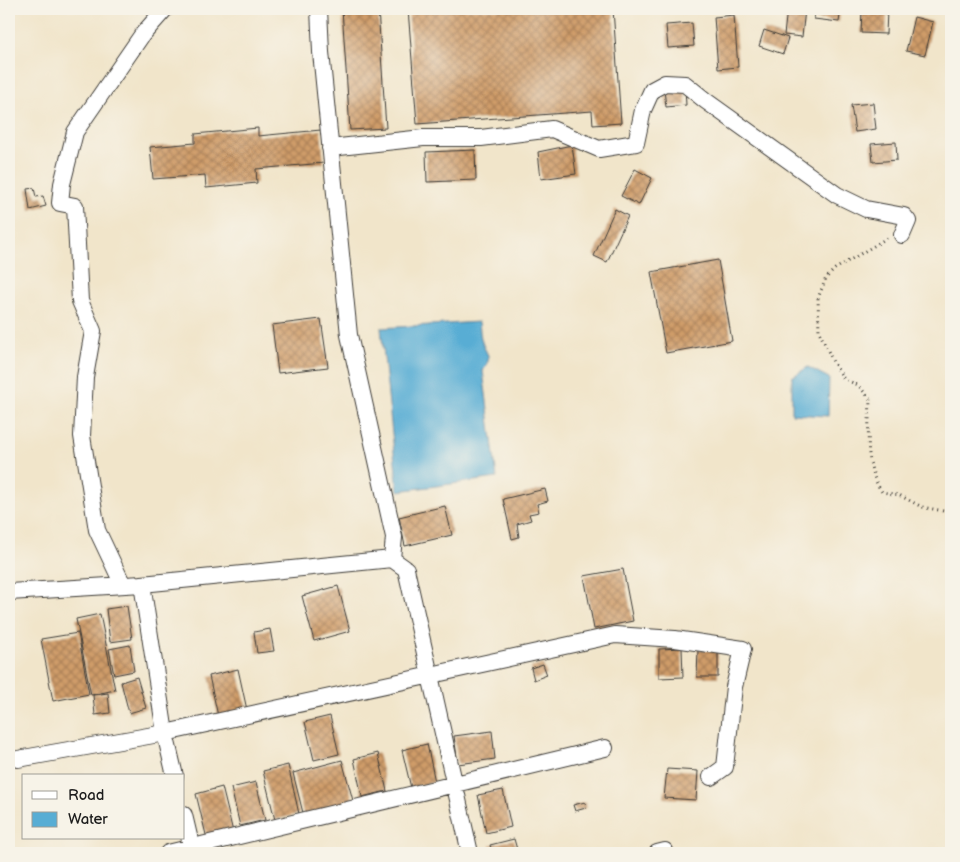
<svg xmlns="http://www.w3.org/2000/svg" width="960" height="862" viewBox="0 0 960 862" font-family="'Balsamiq Sans',sans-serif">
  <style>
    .water { fill: #58add4; stroke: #3a6478 }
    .building { fill: url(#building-cross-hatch) }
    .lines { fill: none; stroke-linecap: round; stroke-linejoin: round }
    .minor-casing { stroke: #3c3a36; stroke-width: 18 }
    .path { stroke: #3c3a36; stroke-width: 3; stroke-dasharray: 1 4; stroke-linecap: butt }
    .minor { stroke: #fff; stroke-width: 16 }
  </style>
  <defs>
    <pattern id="building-cross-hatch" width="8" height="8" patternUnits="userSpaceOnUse" patternTransform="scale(1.25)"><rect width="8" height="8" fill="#cf9c69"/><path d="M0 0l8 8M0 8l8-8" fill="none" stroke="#a77e56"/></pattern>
  </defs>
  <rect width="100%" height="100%" fill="#f7f3e8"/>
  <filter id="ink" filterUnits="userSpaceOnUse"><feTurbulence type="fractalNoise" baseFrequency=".02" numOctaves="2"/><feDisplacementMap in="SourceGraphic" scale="10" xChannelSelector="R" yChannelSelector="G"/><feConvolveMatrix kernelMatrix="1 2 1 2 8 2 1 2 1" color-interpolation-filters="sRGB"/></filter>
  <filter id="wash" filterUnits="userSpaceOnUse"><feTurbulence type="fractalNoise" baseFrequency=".0096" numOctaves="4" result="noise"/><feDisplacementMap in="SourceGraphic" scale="20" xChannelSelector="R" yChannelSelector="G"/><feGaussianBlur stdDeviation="1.12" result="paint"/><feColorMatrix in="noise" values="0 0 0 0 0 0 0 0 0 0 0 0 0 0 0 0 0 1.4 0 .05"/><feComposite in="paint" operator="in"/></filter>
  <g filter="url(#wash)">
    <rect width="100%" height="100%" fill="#f1e5ca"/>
    <path class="water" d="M479,322C480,329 480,336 482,342C487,357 493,355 483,371L497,478L398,491L381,328Z
      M808,367L829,378L828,416L792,414V377Z"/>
    <g id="blocks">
      <path class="building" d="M342,9H378L386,128L350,130Z
        M408,9H613L621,123L593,125L592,111L417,124Z
        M787,9H805L802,37L784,35Z
        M815,9H841L839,22L814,19Z
        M862,10L887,11L886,34L861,33Z
        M734,15L738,67L718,69L714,17Z
        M914,17L933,22L925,55L906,51Z
        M692,23L694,46L668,48L666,25Z
        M764,30L788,38L783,54L759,46Z
        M685,88L686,105L666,107L664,90Z
        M873,103L876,129L855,132L851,105Z
        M258,128V136L321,130L324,163L256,169L257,183L206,188L205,175L153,179L150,147L195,143V134Z
        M896,142L897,160L873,162L871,144Z
        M572,145L576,174L541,179L538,152Z
        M475,150L476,180L427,182L426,152Z
        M635,169L652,178L639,205L621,196Z
        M34,188L36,197L43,196L46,206L30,210L27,189Z
        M615,209L628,216L607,262L594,256Z
        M718,260L732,341L666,353L651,272Z
        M321,319L328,367L278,373L272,325Z
        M545,489L548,501L537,504L539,512L529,514L531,520L517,524L519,537L512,539L503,499Z
        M445,506L452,535L405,546L399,517Z
        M623,569L633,621L594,629L584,576Z
        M338,586L350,631L314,641L302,596Z
        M127,606L132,639L110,642L106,609Z
        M100,614L115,690L91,695L76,619Z
        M270,629L274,651L257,653L254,632Z
        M78,633L89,694L53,701L41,639Z
        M130,645L134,671L114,675L109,649Z
        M682,648L683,677L659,678V649Z
        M698,650H718V677H697Z
        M543,664L547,675L534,680L531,668Z
        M238,669L247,710L218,716L209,676Z
        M137,677L146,708L129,713L121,682Z
        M108,693L110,713L95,715L93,695Z
        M330,716L339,754L314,760L305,722Z
        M492,731L495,759L458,764L454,736Z
        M427,744L435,782L411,788L402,750Z
        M378,753L387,791L362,797L354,759Z
        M342,760L355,808L305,821L293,773Z
        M288,765L299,814L275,820L263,771Z
        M667,769L698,771L696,800L664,798Z
        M256,782L265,820L240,826L231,788Z
        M222,787L233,832L207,839L196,794Z
        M503,790L511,827L486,833L478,795Z
        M585,802L586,808L575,811L573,805Z
        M514,839L518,853H492L490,845Z"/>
    </g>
  </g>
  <g filter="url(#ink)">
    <use href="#blocks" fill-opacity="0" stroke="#3c3a36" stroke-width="1"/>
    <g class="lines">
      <g class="minor-casing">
        <path id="minor" d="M319,9L321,52L349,335L394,537L392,559
          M330,148L423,138H481L552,129L599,149L636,143L643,110L652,90L665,83L685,84L706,101L837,195L866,209L904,216L908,221L902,235
          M142,584L165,733L175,776
          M123,585L97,530L82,436L85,377L93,331L80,301L75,206L60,203L62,184L75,132L142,35L165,9
          M9,592L142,584L392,559L406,569L470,853
          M18,759L165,733L615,635L675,639L743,649L734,687L725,767L711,777
          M184,815L193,853
          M168,853L605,748
          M657,853L665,851"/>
      </g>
      <path class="path" d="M887,238L835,269L826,278L818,298L819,331L833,362L844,379L858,385L870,399C869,432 863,464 882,492L899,495L922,507L949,512L951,515"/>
      <use href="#minor" class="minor"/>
    </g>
  </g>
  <rect width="960" height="862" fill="none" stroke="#f7f3e8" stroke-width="30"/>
  <rect x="22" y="774" width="162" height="65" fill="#f7f3e8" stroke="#9f9d96"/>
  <rect x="32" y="791" width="25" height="8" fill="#ffffff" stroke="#9f9d96"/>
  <text x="68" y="800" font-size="15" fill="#1c1c1c">Road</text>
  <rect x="32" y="812" width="25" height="15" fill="#58add4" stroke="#9f9d96"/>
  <text x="68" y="824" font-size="15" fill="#1c1c1c">Water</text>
</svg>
